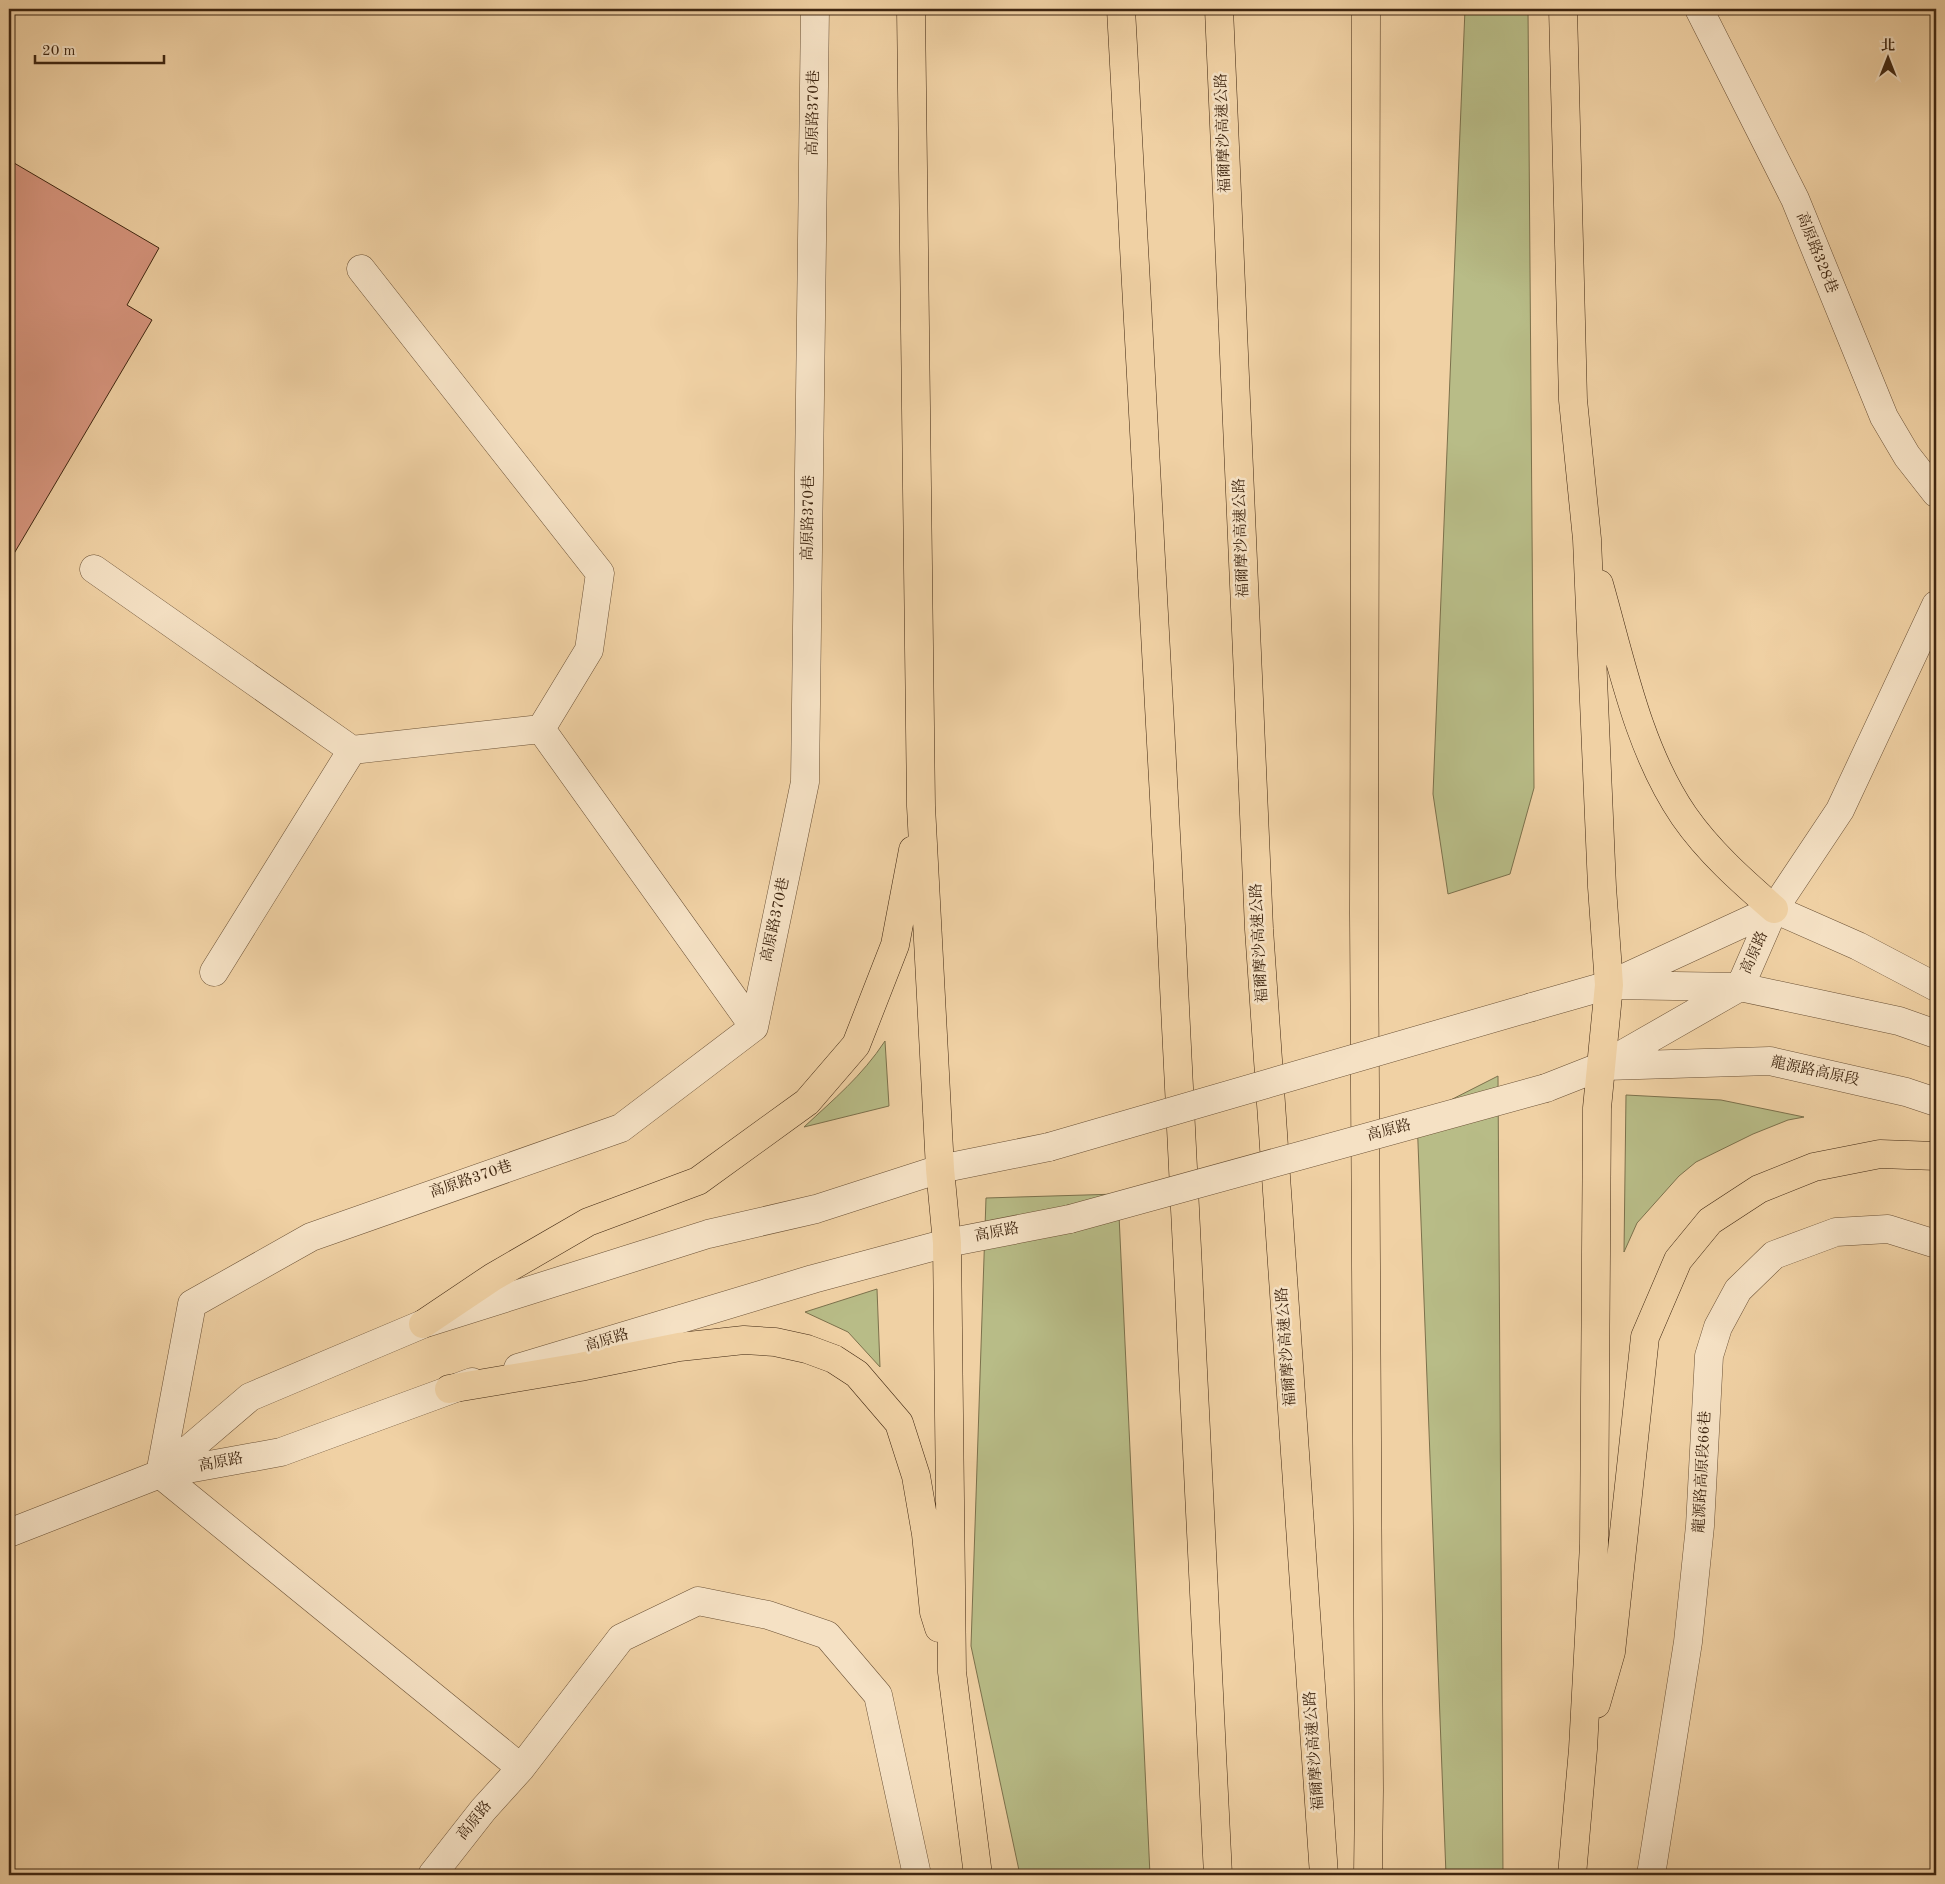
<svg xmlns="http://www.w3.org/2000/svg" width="1945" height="1884" viewBox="0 0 1945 1884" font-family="'Old Standard TT','Noto Serif TC',serif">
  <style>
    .green { fill: #b8bc87; stroke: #7c714c }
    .building { fill: #d7957e; stroke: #3f2610 }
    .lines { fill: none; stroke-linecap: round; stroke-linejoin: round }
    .minor-casing { stroke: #6b5135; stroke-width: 29 }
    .highway-casing { stroke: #3f2610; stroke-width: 29 }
    .minor { stroke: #f5e1c4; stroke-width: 28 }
    .highway { stroke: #f0d1a4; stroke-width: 28 }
    .minor-bridge-casing { stroke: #6b5135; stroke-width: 29; stroke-linecap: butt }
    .minor-bridge { stroke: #f5e1c4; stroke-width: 28 }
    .labels { text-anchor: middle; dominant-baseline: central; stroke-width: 5; stroke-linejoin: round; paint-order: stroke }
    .street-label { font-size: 15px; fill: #3f2610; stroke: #f5e1c4 }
  </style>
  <rect width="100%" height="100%" fill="#f0d1a4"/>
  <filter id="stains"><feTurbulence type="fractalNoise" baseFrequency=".004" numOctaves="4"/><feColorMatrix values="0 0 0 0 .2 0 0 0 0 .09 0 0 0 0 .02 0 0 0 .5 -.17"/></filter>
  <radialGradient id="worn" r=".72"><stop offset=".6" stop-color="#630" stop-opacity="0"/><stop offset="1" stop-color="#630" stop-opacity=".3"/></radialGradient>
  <path class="green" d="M1465,9H1528L1534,788L1510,874L1448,894L1433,794Z
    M885,1041L889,1106L804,1127C834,1099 862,1076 885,1041Z
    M1498,1076L1503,1875H1446L1417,1117Z
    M1626,1095L1721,1100L1804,1117L1788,1120L1753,1134L1696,1162L1679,1176L1637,1223L1624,1252Z
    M1118,1194L1150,1875H1020L971,1646L986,1198Z
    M877,1289L880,1367L848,1332L805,1312Z"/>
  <path class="building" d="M9,160L159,248L127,305L152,320L9,562Z"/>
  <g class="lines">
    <g class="minor-casing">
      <path id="minor" d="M1699,9L1795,199L1884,417L1907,456L1936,493
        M361,269L600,573L589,650L541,729L754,1027
        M94,569L352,750L541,729
        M1774,909L1858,946L1936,987
        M214,972L352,750
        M1609,985L1740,987L1899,1021L1936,1034
        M1532,1007L1609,985L1774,909
        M1606,1066L1770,1061L1906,1092L1936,1102
        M1546,1088L1602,1066L1740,987L1774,909L1840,810L1936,605
        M518,1368L813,1279L947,1243L1070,1219
        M161,1473L250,1397L423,1324L708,1234L816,1209L940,1169L1049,1147
        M160,1474L192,1304L311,1237L621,1128L754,1027L805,782L815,9
        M160,1474L521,1768L621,1638L698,1601L768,1615L827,1635L878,1695L917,1875
        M9,1533L160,1474L281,1452L472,1382
        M432,1875L483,1810L521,1768
        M1651,1875L1688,1642L1700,1526L1709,1356L1718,1327L1738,1290L1774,1255L1836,1232L1888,1229L1936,1244"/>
    </g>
    <g class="highway-casing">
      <path id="highway" d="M911,9L921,806L940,1169L947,1243L952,1672L978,1875
        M1121,9L1171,926L1218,1875
        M1219,9L1259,929L1324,1875
        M1366,9L1364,914L1369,1790L1368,1875
        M1563,9L1573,400L1587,539L1602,887L1609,985L1597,1108L1594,1544L1583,1749L1572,1875
        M1599,584C1621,661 1638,749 1684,816C1709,852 1742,881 1774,909
        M423,1324L493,1277L588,1222L698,1181L807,1102L856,1045L895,945L913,850
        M449,1389L580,1367L679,1347L744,1340L775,1342L807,1349L834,1359L857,1374L899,1423L916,1476L926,1534L934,1612L939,1628
        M1596,1704L1611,1652L1645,1337L1678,1260L1710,1221L1759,1189L1814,1167L1880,1154L1936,1156"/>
    </g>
    <use href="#minor" class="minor"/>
    <use href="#highway" class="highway"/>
    <g class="minor-bridge-casing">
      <path id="minor-bridge" d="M1049,1147L1532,1007
        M1070,1219L1546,1088"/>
    </g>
    <use href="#minor-bridge" class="minor-bridge"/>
  </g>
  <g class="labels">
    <g class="street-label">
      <text transform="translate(814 113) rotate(-89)">高原路370巷</text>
      <text transform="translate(1224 133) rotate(-92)">福爾摩沙高速公路</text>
      <text transform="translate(1816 253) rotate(68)">高原路328巷</text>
      <text transform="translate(809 518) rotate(-89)">高原路370巷</text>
      <text transform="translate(1242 538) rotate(-92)">福爾摩沙高速公路</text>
      <text transform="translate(776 920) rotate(-78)">高原路370巷</text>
      <text transform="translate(1260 943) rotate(-93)">福爾摩沙高速公路</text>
      <text transform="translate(1755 953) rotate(-66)">高原路</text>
      <text transform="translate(1815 1072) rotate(12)">龍源路高原段</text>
      <text transform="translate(1389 1131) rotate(-15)">高原路</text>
      <text transform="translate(471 1180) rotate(-19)">高原路370巷</text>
      <text transform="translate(997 1233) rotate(-11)">高原路</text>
      <text transform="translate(607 1341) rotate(-17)">高原路</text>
      <text transform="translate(1287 1347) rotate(-94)">福爾摩沙高速公路</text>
      <text transform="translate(221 1463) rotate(-11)">高原路</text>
      <text transform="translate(1703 1472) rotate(-87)">龍源路高原段66巷</text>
      <text transform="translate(1315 1751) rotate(-94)">福爾摩沙高速公路</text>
      <text transform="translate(475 1821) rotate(-51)">高原路</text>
    </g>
  </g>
  <rect width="1945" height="1884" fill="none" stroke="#f0d1a4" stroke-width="30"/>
  <rect x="10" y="10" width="1925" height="1864" fill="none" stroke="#3f2610" stroke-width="2.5"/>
  <rect x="15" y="15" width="1915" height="1854" fill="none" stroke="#3f2610"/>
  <g transform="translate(1888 58)" stroke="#f5e1c4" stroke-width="4" paint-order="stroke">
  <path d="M0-4L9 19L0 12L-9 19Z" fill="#3f2610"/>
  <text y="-8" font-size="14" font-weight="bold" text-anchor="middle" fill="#3f2610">北</text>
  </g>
  <path d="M35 55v8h129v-8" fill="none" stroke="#3f2610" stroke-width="2.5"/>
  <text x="42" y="55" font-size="15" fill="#3f2610" stroke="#f5e1c4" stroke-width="4" paint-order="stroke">20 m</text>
  <rect width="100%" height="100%" filter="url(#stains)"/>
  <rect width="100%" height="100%" fill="url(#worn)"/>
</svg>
